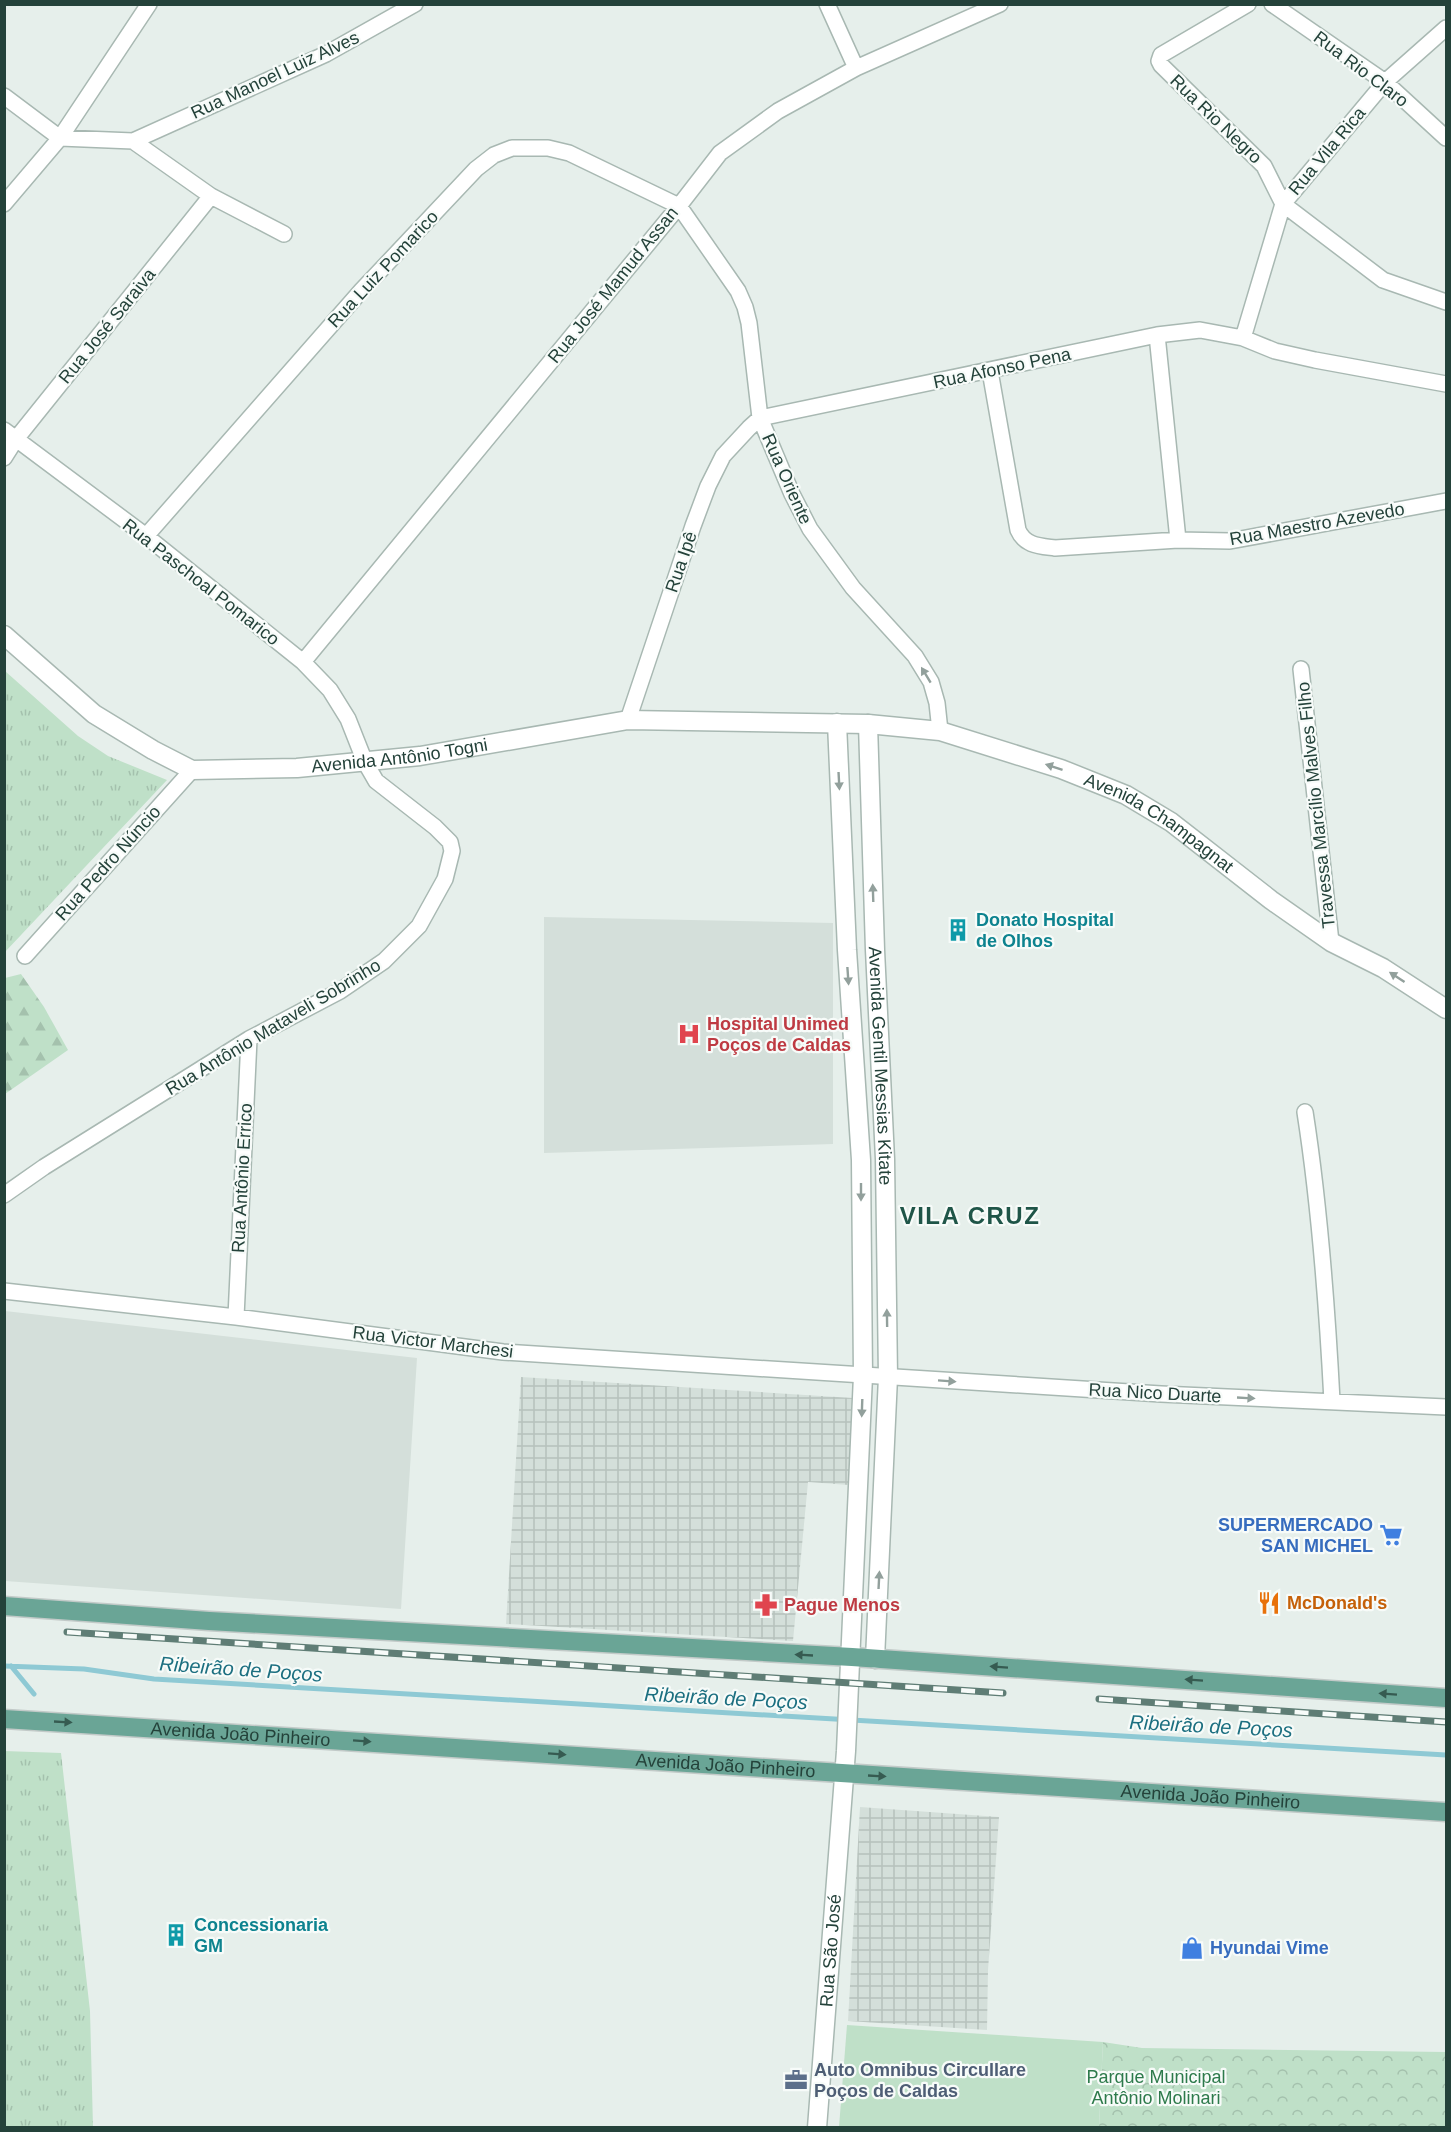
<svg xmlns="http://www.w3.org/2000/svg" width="1451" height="2132" viewBox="0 0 1451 2132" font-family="Helvetica,sans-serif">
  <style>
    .built { fill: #d4dfda }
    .industrial { fill: url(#industrial-grid) }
    .grass { fill: url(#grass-tufts) }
    .forest { fill: url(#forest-firs) }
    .park { fill: url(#park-crowns) }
    .pitch { fill: #bfe0c8 }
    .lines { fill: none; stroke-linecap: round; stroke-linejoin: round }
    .stream { stroke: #8ec9d4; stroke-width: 5 }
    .minor-casing { stroke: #a8b8b2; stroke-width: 18 }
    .tertiary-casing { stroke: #a8b8b2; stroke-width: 21 }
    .primary-casing { stroke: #c2cac8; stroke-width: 21 }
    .minor { stroke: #fff; stroke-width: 15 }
    .tertiary { stroke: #fff; stroke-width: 18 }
    .primary { stroke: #6aa596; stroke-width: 18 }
    .rail-casing { stroke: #5f7d75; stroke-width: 7 }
    .rail { stroke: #f7fbf9; stroke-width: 4.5; stroke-dasharray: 14; stroke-linecap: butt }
    .oneway { fill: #92a09c }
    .oneway2 { fill: #365b51 }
    .labels { text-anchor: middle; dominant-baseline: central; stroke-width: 4.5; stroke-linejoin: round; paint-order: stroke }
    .street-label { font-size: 18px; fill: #24423a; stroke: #f7fbf9 }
    .culture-label { font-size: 18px; font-weight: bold; fill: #0d838f; stroke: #f7fbf9; text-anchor: start }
    .health-label { font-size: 18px; font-weight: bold; fill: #be3a42; stroke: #f7fbf9; text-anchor: start }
    .shop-label { font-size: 18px; font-weight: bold; fill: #366cbe; stroke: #f7fbf9; text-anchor: end }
    .food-label { font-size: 18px; font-weight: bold; fill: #c56008; stroke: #f7fbf9; text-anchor: start }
    .service-label { font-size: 18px; font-weight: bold; fill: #4e5e75; stroke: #f7fbf9; text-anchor: start }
    .park-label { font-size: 18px; fill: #2d7a4b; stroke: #f7fbf9 }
    .water-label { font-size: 20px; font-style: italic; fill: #1c6f80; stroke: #f7fbf9 }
    .district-label { font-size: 24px; font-weight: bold; letter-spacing: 1.5px; fill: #1f5548; stroke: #f7fbf9 }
  </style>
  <defs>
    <pattern id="industrial-grid" width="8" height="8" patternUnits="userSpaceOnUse" patternTransform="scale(1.5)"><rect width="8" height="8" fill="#d4dfda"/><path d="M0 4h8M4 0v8" fill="none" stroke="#b6c1bc"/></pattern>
    <pattern id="grass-tufts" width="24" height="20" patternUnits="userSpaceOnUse" patternTransform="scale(1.5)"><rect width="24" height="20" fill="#bfe0c8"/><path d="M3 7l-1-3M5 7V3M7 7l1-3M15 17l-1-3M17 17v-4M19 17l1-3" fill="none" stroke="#a4c1ad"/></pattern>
    <pattern id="forest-firs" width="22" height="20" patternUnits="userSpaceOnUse" patternTransform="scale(1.5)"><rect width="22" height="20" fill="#bfe0c8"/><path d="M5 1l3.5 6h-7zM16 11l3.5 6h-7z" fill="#a4c1ad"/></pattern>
    <pattern id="park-crowns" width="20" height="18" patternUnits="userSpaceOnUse" patternTransform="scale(1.5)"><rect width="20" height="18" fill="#bfe0c8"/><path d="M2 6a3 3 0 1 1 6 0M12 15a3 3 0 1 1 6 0" fill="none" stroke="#a4c1ad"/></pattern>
  </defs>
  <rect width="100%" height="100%" fill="#e6efeb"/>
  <path class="built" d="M544,917L833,923V1144L544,1153Z
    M5,1311L417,1358L401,1609L5,1581Z"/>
  <path class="industrial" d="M521,1377L853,1398L849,1485L808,1482L793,1641L506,1624Z
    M860,1807L999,1817L988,1970L987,2030L848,2021Z"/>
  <path class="grass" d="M5,671L78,736L108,756L167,780L5,952Z
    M4,1751L61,1753L90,2011L93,2127H5Z"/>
  <path class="forest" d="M21,974L44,1007L68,1050L5,1094V978Z"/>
  <path class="park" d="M1103,2042L1142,2048L1446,2052V2127L1099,2128Z"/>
  <path class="pitch" d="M847,2025L1103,2042L1099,2127H839Z"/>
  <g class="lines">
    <path class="stream" d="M4,1666L84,1669L154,1679L1446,1755
      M11,1666L34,1694"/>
    <g class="minor-casing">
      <path id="minor" d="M827,4L856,68
        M1248,4L1161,55L1159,61L1161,65L1264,166L1283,204L1383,280L1446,302
        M1272,4L1385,82L1446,138
        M4,96L60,138L133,141L211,196L284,234
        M133,141L326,54L415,4
        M4,204L60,138L149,4
        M1157,335L1178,540L1230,541L1446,501
        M1243,338L1283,204L1385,82L1446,28
        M990,371L1018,530C1025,546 1040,546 1055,548L1178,540
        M4,430L146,536L303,662L330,690L348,719L365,762L376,781L435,827L450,842L452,851L445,879L419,926L384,961L340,991L249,1039L44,1167L4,1195
        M4,458L16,439L211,196
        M146,536L361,291L476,169L494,155L512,148H548L569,153L679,206L738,291L745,307L749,323L760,418L792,494L810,529L853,588L915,656L931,682L937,703L940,731
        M303,662L679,206L720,153L778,111L856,68L1000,4
        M1301,669L1331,942
        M628,720L693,526L708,486L723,456L749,428L760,418L1157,335L1200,330L1243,338L1275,351L1315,360L1446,384
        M25,956L192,770
        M1305,1112C1320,1208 1327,1305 1332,1401
        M4,1291L236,1317L503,1352L1161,1394L1446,1407
        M236,1317L249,1039"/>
    </g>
    <g class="tertiary-casing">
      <g id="tertiary">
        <path id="s1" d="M4,635L94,714L153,750L192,770L297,768L420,756L628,720L868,724L940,731L1061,769L1126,795L1171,822L1271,900L1331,942L1383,968L1446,1009"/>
        <path id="s2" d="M868,724L875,950L885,1159L888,1377L875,1659"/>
        <path id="s3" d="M817,2128L846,1751L863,1376L861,1160L847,950L837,723"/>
      </g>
    </g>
    <g class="primary-casing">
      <g id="primary">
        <path d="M4,1606L209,1621L852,1657L1446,1698"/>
        <path id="s4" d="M4,1719L1446,1812"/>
      </g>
    </g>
    <use href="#minor" class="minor"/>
    <use href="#tertiary" class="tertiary"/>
    <use href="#primary" class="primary"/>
    <g class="rail-casing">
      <path id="rail" d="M67,1632L1003,1693
        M1099,1699L1446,1722"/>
    </g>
    <use href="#rail" class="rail"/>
  </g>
  <defs><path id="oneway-solid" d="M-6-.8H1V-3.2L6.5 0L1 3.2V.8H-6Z" transform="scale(1.5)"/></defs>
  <g class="oneway">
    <use href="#oneway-solid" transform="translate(926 675) rotate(-121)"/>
    <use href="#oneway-solid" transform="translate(1054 767) rotate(-162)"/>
    <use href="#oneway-solid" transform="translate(839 781) rotate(87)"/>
    <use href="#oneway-solid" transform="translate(873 893) rotate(-92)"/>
    <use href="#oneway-solid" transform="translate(848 976) rotate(86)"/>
    <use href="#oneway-solid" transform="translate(1397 977) rotate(-147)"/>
    <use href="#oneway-solid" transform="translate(861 1192) rotate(90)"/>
    <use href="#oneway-solid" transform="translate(887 1318) rotate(-91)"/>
    <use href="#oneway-solid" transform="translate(947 1381) rotate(4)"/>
    <use href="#oneway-solid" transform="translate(1246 1398) rotate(3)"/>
    <use href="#oneway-solid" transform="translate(862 1408) rotate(92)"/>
    <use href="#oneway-solid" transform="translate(879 1580) rotate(-87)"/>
  </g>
  <g class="oneway2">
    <use href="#oneway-solid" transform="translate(804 1655) rotate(-177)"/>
    <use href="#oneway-solid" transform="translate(999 1667) rotate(-176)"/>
    <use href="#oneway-solid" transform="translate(1194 1680) rotate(-176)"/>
    <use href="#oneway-solid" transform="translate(1388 1694) rotate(-176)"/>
    <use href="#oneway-solid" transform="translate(63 1722) rotate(3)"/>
    <use href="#oneway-solid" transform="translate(362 1741) rotate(4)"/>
    <use href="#oneway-solid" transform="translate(557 1754) rotate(4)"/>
    <use href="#oneway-solid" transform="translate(877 1776) rotate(3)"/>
  </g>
  <defs>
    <g id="building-bare" transform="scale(1.8)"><path d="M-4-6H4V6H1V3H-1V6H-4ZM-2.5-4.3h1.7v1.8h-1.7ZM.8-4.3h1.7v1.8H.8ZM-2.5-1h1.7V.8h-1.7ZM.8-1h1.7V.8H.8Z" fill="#0f9aa8" stroke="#f7fbf9" stroke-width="2.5" paint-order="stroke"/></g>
    <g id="hospital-bare" transform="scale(1.8)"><path d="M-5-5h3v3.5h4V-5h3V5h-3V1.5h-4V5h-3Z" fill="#e0444e" stroke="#f7fbf9" stroke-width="2.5" paint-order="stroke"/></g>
    <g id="supermarket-bare" transform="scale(1.8)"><path d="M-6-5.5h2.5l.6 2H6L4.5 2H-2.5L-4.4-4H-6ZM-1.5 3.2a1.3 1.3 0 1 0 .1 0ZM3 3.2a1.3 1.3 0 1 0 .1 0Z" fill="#3f7fe0" stroke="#f7fbf9" stroke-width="2.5" paint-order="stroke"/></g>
    <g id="restaurant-bare" transform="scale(1.8)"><path d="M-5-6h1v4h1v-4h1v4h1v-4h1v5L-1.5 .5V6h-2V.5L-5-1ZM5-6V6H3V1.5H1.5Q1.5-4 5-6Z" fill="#e8710a" stroke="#f7fbf9" stroke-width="2.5" paint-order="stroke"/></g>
    <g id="pharmacy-bare" transform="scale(1.8)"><path d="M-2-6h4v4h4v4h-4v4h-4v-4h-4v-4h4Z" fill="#e0444e" stroke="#f7fbf9" stroke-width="2.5" paint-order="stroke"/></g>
    <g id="shop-bare" transform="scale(1.8)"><path d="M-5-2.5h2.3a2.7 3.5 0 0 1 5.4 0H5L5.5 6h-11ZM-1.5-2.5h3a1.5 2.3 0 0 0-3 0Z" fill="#3f7fe0" stroke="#f7fbf9" stroke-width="2.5" paint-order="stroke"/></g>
    <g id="office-bare" transform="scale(1.8)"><path d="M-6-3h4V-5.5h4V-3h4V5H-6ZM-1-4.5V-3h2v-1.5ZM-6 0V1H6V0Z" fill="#5c6f8a" stroke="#f7fbf9" stroke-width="2.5" paint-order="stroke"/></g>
  </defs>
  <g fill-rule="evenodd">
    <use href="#building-bare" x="958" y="930"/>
    <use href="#hospital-bare" x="689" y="1034"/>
    <use href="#supermarket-bare" x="1391" y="1535"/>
    <use href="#restaurant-bare" x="1269" y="1603"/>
    <use href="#pharmacy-bare" x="766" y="1605"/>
    <use href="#building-bare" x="176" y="1935"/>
    <use href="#shop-bare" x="1192" y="1948"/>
    <use href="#office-bare" x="796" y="2080"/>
  </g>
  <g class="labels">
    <g class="street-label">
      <text transform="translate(1361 69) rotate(37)">Rua Rio Claro</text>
      <text transform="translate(275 75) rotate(-25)">Rua Manoel Luiz Alves</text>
      <text transform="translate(1216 119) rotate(44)">Rua Rio Negro</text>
      <text transform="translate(1327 151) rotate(-50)">Rua Vila Rica</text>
      <text transform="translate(383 269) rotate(-47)">Rua Luiz Pomarico</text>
      <text transform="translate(613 285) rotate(-51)">Rua José Mamud Assan</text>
      <text transform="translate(107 326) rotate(-51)">Rua José Saraiva</text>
      <text transform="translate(1002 368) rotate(-12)">Rua Afonso Pena</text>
      <text transform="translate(787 479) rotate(66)">Rua Oriente</text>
      <text transform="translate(1317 524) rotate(-10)">Rua Maestro Azevedo</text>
      <text transform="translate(681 562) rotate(-71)">Rua Ipê</text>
      <text transform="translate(201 582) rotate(38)">Rua Paschoal Pomarico</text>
      <text stroke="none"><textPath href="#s1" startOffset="441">Avenida Antônio Togni</textPath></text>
      <text transform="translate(1316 805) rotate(-96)">Travessa Marcílio Malves Filho</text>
      <text stroke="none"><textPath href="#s1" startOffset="1224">Avenida Champagnat</textPath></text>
      <text transform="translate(108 863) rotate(-48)">Rua Pedro Núncio</text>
      <text transform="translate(273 1027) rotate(-31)">Rua Antônio Mataveli Sobrinho</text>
      <text stroke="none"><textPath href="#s2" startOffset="342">Avenida Gentil Messias Kitate</textPath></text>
      <text transform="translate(242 1178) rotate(-87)">Rua Antônio Errico</text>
      <text transform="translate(433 1342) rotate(7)">Rua Victor Marchesi</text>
      <text transform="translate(1155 1393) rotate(3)">Rua Nico Duarte</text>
      <text stroke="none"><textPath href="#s4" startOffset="237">Avenida João Pinheiro</textPath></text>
      <text stroke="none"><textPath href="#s4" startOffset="723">Avenida João Pinheiro</textPath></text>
      <text stroke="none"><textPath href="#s4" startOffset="1209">Avenida João Pinheiro</textPath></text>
      <text stroke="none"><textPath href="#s3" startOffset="178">Rua São José</textPath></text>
    </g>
    <g class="culture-label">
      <text x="976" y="920">Donato Hospital<tspan x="976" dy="21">de Olhos</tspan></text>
      <text x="194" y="1925">Concessionaria<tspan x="194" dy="21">GM</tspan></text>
    </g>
    <g class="health-label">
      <text x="707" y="1024">Hospital Unimed<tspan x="707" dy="21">Poços de Caldas</tspan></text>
      <text x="784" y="1605">Pague Menos</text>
    </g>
    <g class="shop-label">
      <text x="1373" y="1525">SUPERMERCADO<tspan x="1373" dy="21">SAN MICHEL</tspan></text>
      <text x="1210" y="1948" text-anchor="start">Hyundai Vime</text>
    </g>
    <g class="food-label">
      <text x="1287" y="1603">McDonald's</text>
    </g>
    <g class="service-label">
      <text x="814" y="2070">Auto Omnibus Circullare<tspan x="814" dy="21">Poços de Caldas</tspan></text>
    </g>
    <g class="park-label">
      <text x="1156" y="2077">Parque Municipal<tspan x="1156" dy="21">Antônio Molinari</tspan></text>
    </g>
    <g class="water-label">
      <text transform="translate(241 1669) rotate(4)">Ribeirão de Poços</text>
      <text transform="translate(726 1698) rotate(3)">Ribeirão de Poços</text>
      <text transform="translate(1211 1726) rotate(3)">Ribeirão de Poços</text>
    </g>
    <g class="district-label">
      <text x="970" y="1215">VILA CRUZ</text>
    </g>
  </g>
  <rect width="1451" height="2132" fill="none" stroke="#24423a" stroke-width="12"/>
</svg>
